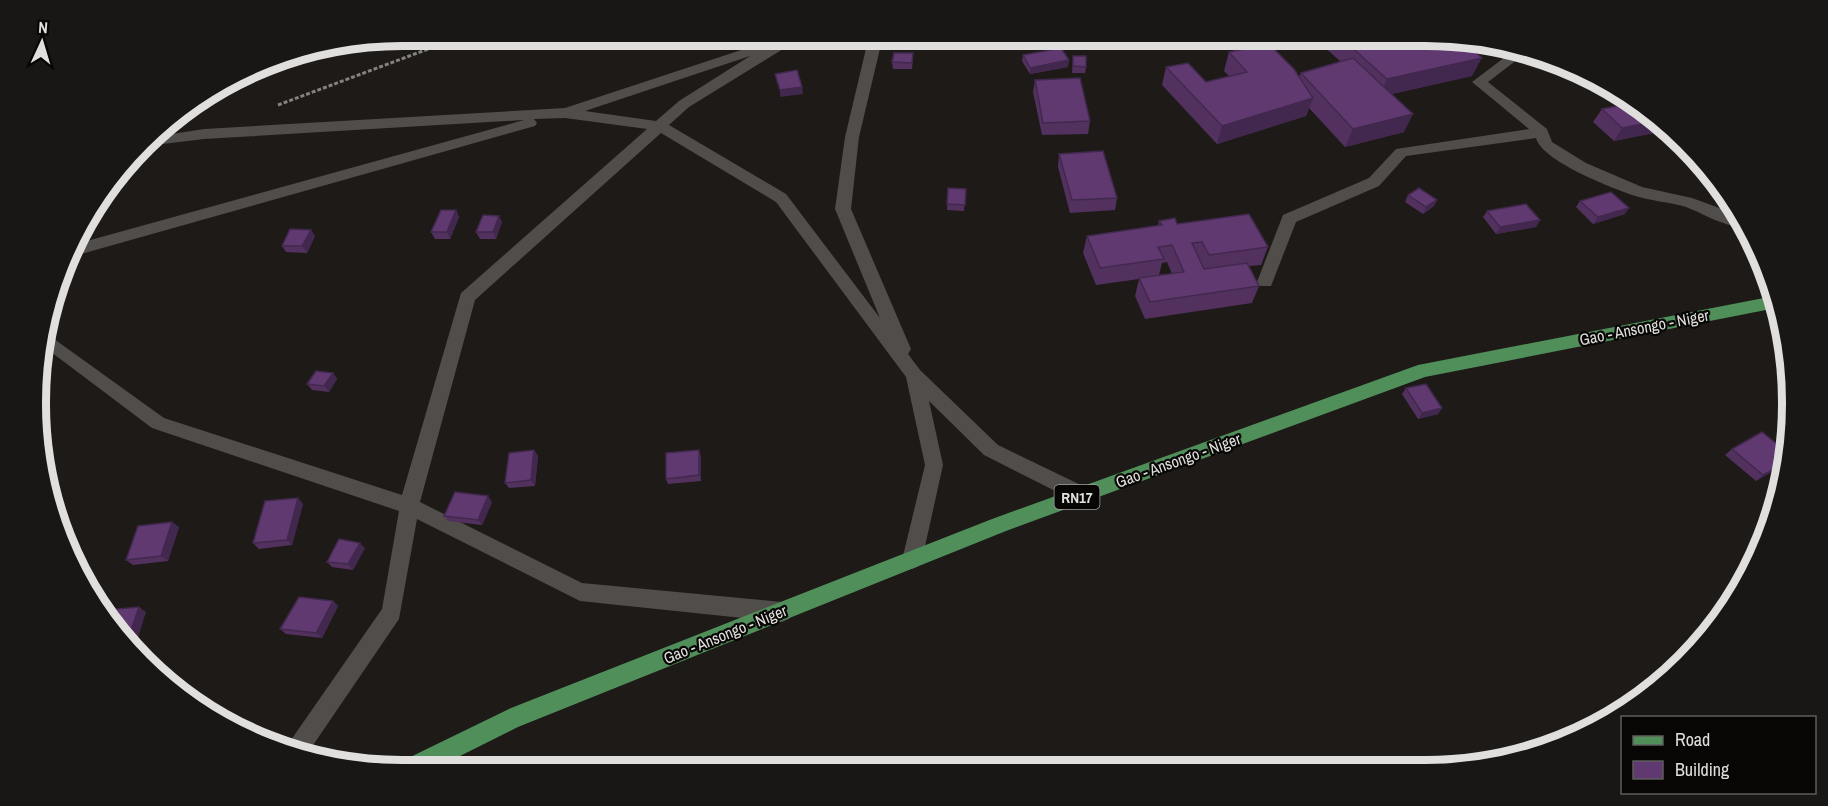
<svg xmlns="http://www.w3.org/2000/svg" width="1828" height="806" viewBox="0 0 1828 806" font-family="'Archivo Narrow',sans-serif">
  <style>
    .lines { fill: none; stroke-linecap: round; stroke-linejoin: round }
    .path { stroke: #84827f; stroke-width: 3; stroke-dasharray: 4 2; stroke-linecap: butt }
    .lane { fill: #504d4a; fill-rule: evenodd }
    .street { fill: #504d4a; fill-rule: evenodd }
    .primary { fill: #508e5a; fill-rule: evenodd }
    .wall { fill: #52315f; fill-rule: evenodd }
    .shaded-wall { fill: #42284e }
    .building { fill: #5f396f; stroke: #42284e; stroke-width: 1.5 }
    .labels { text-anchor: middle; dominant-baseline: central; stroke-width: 4.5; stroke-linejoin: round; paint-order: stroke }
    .shield { fill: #070605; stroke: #a09e9c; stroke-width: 1.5 }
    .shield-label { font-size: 15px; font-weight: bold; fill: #e1dfdd }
    .street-label { font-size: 16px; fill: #e1dfdd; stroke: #070605 }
    .rim { fill: none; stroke: #e1dfdd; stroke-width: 8 }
  </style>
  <rect width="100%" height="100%" fill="#1d1a17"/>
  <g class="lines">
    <path class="path" d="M278,105L463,36"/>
    <path class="lane" d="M1513,51L1526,53L1488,82L1547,129L1552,142L1586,163L1642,187L1692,198L1733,213L1742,226C1726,228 1702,213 1686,207C1669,202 1650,201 1632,195C1610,187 1542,161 1536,138L1406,156L1379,186L1296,222L1271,286H1259L1257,282L1283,215L1369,178L1396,149L1529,129L1472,82Z"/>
    <path class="street" d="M784,36H804L689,107L669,125L786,194L880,318L835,209L845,137L869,36H883L859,137L851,209L911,349L908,354L920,370L998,445L1089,489L1092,495L1089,501L1082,503L1075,501L984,455L929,401L943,465L922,560L919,566L912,569L905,566L902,560L925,465L906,377L776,202L661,133L475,300L420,502L582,583L782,602L789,605L792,612L789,619L782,622L580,601L417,519L399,619L307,754L284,750L382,609L399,511L152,428L43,346V331L164,418L402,495L461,293L647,129L565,118L534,119L537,123L535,126L74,256L72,255L76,244L524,120L204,139L146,146L153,137L204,129L565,108ZM750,56L679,101L656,121L585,111Z"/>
    <path class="primary" d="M1769,297L1771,309L1425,377L1006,531L518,727L432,770L397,769L400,762L511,708L992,519L1418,365Z"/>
  </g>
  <path class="wall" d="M1323,36H1388L1393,40L1472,76L1392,94L1404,132L1345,147L1309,108L1306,116L1217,144L1162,85L1166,67L1206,82L1229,76L1224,71L1229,52L1299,77L1301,73L1341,62L1320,43Z
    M1023,55L1068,67L1030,74L1022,61Z
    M1073,56L1086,67L1085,73H1072Z
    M913,60L912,69H893L892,62Z
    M1035,80L1090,121L1088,134L1042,135L1033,92Z
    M1602,109L1667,127L1669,130L1614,141L1593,122Z
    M1059,154L1117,198L1115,210L1070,213L1058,167Z
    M948,188L966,189L964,211L947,210Z
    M1408,195L1434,206L1423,214L1405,202Z
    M1580,201L1625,214L1593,224L1576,207Z
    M456,210L459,217L450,239H435L431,232Z
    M1487,211L1540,220L1536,227L1496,234L1483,217Z
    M1159,221L1177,224L1268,247L1261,265L1249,266L1259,286L1252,303L1145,319L1135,296L1139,279L1096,285L1083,253L1087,236L1158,226ZM1167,262L1172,274L1159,275L1162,263Z
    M502,222L496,239H480L476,232Z
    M315,236L307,253L286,252L282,246Z
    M333,373L337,379L329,392L312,390L307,384Z
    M1406,388L1442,408L1438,414L1418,419L1402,394Z
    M1732,449L1780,467L1756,481L1725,455Z
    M534,450L538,456L535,486L509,488L505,483Z
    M701,456V481L668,484L666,479Z
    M492,502L482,525L448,521L444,516Z
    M303,504L292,545L259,549L253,543Z
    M179,527L168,561L133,565L126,560Z
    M365,548L353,570L332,567L327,562Z
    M333,601L338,606L322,638L286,634L280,629Z"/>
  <path class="shaded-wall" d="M1482,58L1472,76L1379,97L1387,79Z
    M1069,60L1068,67L1030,74V68Z
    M802,87L803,94L780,97V90Z
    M1313,98L1306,116L1217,144L1222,126Z
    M1413,114L1404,132L1345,147L1353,129Z
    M1657,121L1667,127L1669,130L1614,141L1622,128Z
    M1437,200L1434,206L1423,214L1426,207Z
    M1629,208L1625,214L1593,224L1598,217Z
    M456,210L459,217L450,239L447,232Z
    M499,216L502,222L496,239L493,232Z
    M1540,220L1536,227L1496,234L1500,227Z
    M311,230L315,236L307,253L302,246Z
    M333,373L337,379L329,392L324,386Z
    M1442,408L1438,414L1418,419L1422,413Z
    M534,450L538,456L535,486L531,480Z
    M699,450L701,456V481L699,475Z
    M1780,466V467L1756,481L1763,475Z
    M488,496L492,502L482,525L478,520Z
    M298,498L303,504L292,545L287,540Z
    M172,522L179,527L168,561L161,556Z
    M360,543L365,548L353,570L348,564Z
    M333,601L338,606L322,638L316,633Z
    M139,607L146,612L135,647L128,639Z"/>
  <path class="building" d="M1339,36H1388L1393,40L1410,36H1425L1465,43L1482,58L1387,79Z
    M1269,44L1294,69L1313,98L1222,126L1166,67L1188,63L1206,82L1247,72L1229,52Z
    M1061,48L1069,60L1030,68L1023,55Z
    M894,53H913L912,63L892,62Z
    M1073,56H1086V67L1073,66Z
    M1353,58L1413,114L1353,129L1301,73Z
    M797,70L802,87L780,90L775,74Z
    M1080,78L1090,121L1043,123L1035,80Z
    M1627,104L1657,121L1622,128L1602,109Z
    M1103,151L1117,198L1072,200L1059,154Z
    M948,188L966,189L965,205L947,204Z
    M1419,188L1437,200L1426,207L1408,195Z
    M1611,192L1629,208L1598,217L1580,201Z
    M1526,204L1540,220L1500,227L1487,211Z
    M441,210H456L447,232H431Z
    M1249,214L1268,247L1209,255L1202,242L1192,243L1204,269L1247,263L1259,286L1150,302L1139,278L1184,272L1172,245L1158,247L1164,259L1100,268L1087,236L1162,225L1159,221L1175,218L1177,224Z
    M483,215L499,216L493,232H476Z
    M290,229L311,230L302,246H282Z
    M316,371L333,373L324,386L307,384Z
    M1426,384L1442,408L1422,413L1406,388Z
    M1762,432L1782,448L1780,466L1763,475L1732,449Z
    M534,450L531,480L505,483L509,453Z
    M699,450V475L666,479V453Z
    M455,492L488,496L478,520L444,516Z
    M298,498L287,540L253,543L265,501Z
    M172,522L161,556L126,560L138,526Z
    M339,539L360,543L348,564L327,562Z
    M299,597L333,601L316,633L280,629Z
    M139,607L128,639L105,610Z"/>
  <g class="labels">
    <rect class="shield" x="1054.5" y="485" width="45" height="24" rx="4.5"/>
    <g class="shield-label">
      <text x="1077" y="497">RN17</text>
    </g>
    <g class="street-label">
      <text transform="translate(1644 327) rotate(-11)">Gao - Ansongo - Niger</text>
      <text transform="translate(1178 460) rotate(-20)">Gao - Ansongo - Niger</text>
      <text transform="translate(725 634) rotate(-22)">Gao - Ansongo - Niger</text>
    </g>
  </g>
  <path d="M0 0H1828V806H0ZM402 46H1426A356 356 0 0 1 1782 402V404A356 356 0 0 1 1426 760H402A356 356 0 0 1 46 404V402A356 356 0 0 1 402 46Z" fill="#181716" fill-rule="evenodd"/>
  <path class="rim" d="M402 46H1426A356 356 0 0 1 1782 402V404A356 356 0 0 1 1426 760H402A356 356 0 0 1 46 404V402A356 356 0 0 1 402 46Z"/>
  <rect x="1621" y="716" width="195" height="78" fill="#070605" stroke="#5e5d5b" stroke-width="1.5"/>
  <rect x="1633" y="736" width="30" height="9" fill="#508e5a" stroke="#5e5d5b" stroke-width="1.5"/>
  <text x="1675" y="746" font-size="18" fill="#e1dfdd">Road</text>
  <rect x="1633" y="761" width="30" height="18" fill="#5f396f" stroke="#5e5d5b" stroke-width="1.5"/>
  <text x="1675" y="776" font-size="18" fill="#e1dfdd">Building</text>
  <g transform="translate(42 42) rotate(4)" stroke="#070605" stroke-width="4.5" paint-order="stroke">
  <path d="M0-4.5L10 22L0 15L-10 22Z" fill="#e1dfdd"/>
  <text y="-9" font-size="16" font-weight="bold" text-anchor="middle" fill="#e1dfdd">N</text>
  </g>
</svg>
